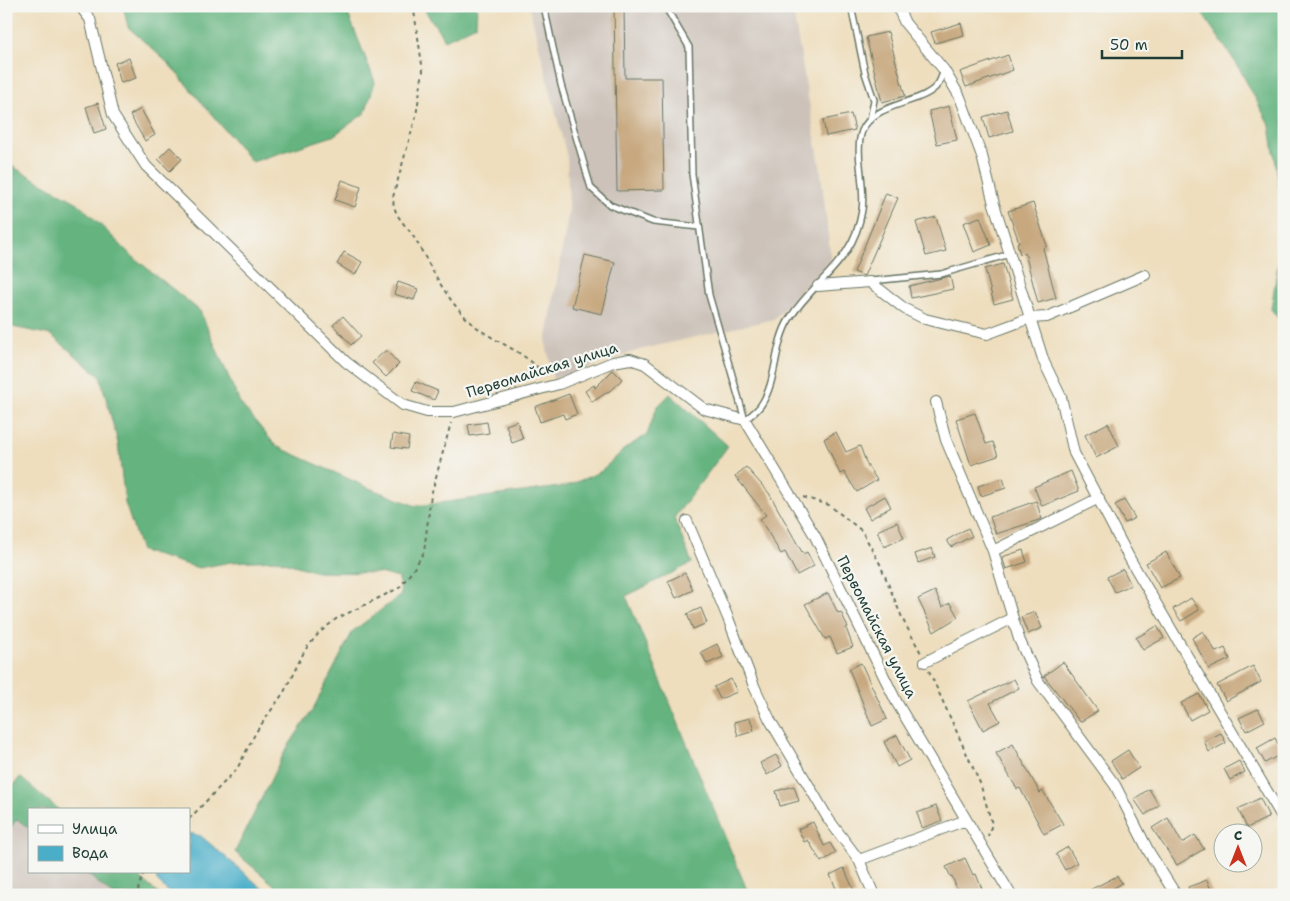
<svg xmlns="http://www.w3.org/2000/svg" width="1290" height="901" viewBox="0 0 1290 901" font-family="'Shantell Sans',sans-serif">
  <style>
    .industrial { fill: #ccc2b9 }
    .forest { fill: #65b480; stroke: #42785a }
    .water { fill: #4aaec9; stroke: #34767e }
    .building { fill: #c7a87f }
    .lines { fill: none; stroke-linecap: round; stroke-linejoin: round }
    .lane-casing { stroke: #677564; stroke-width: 8 }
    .street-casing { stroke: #677564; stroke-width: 12 }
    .path { stroke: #677564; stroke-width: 2; stroke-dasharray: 4 4; stroke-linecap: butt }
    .lane { stroke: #fff; stroke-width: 5 }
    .street { stroke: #fff; stroke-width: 10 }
    .labels { text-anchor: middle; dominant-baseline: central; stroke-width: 4.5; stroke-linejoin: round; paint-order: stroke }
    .street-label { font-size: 15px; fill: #1f3d34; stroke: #f6f6f2 }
  </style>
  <rect width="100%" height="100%" fill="#f6f6f2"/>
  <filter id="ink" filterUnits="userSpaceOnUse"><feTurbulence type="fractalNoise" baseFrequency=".02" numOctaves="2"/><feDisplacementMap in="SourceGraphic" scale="10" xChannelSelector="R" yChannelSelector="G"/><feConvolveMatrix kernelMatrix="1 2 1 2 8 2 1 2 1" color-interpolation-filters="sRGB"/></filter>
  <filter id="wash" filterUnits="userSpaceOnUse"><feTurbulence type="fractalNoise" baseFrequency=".0096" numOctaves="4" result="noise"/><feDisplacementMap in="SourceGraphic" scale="20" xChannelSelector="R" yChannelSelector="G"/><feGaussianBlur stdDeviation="1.12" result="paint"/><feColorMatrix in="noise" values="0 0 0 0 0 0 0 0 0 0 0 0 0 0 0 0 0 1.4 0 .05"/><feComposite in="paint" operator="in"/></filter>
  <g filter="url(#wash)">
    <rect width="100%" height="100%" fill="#eedebe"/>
    <path class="industrial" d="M529,6H792L820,165L831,260L774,319L639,350L553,379L546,343L569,210L567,157Z
      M17,818L29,828V872H85L113,895H6V833Z"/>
    <path class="forest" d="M123,6H345L375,82L365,113L333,136L252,162L169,64L128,27Z
      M422,6H477L476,25L445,40Z
      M1197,6H1284V217L1270,126L1238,66Z
      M6,163L78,203L132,256L200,311L240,403L276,446L369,488L416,506L567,486L600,472L627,447L647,435L657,407L670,394L728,446L674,518L692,563L626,596L749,895H286L235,852L285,751L312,711L353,631L401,595L399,578L379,573L317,572L277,560L231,562L199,568L141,551L125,503L118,443L100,376L51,335L13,327L6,322Z
      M1284,227V326L1271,309Z
      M20,777L59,810H29V828L17,819L6,833V796Z
      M85,872H133L160,895H113Z"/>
    <path class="water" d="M189,833L201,836L270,895H171L157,881L156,872H189Z"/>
    <g id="blocks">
      <path class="building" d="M614,6H624L625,78H662L664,190L617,191Z
        M961,23L964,35L935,43L931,32Z
        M888,32L905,96L882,102L866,37Z
        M1008,55L1013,70L966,87L960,72Z
        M129,58L136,78L121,83L115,63Z
        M98,103L106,129L94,133L86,107Z
        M949,106L957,140L937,144L929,111Z
        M141,109L155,135L145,141L130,115Z
        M1007,110L1013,131L989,138L983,117Z
        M851,114L855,130L826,136L823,120Z
        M170,147L182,159L170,171L158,159Z
        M342,180L361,187L355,207L335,200Z
        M886,193L898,198L864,276L854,272Z
        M1033,203L1047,246L1043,248L1056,298L1038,303L1025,253L1020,254L1017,243L1019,242L1008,211Z
        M936,217L946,251L926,256L916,222Z
        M980,217L991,245L974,252L963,223Z
        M344,252L362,262L355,275L337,264Z
        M585,255L615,262L602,314L572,307Z
        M1003,264L1013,299L994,304L985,269Z
        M950,276L953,289L911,298L909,286Z
        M398,282L418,289L414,300L394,294Z
        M343,316L361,336L351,345L333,325Z
        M386,350L399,364L386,377L372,363Z
        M613,370L622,379L614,388L592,402L585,391L594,385L595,388Z
        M416,382L438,391L434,400L412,391Z
        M569,394L577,414L565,419L563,414L540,422L535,407Z
        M975,413L986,444L993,442L998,456L971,465L956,419Z
        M517,421L523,439L512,443L506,425Z
        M487,422L489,433L470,436L468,425Z
        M1108,423L1119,446L1096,458L1085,435Z
        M836,432L846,452L860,446L867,465L877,480L857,492L844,472L840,474L824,439Z
        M393,434L409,437L407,449L391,447Z
        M746,467L769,493L803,554L807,552L814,566L797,575L785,552L781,554L760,519L766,515L735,476Z
        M1071,471L1079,491L1042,506L1034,487Z
        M1003,478L1006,488L981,496L978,486Z
        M885,496L891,507L870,519L864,508Z
        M1124,500L1135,518L1125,523L1115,505Z
        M1036,501L1042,519L996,534L990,517Z
        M897,522L904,538L884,547L877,531Z
        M968,528L972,536L951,547L947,540Z
        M932,548L935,557L918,563L915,554Z
        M1023,550L1027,562L1006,569L1002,557Z
        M1166,552L1180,578L1160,588L1146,563Z
        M1123,569L1131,585L1115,592L1107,577Z
        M685,573L693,590L676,598L668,581Z
        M935,591L942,607L950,603L958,617L934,632L918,599Z
        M828,593L838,613L841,612L848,627L846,628L853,647L837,653L830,637L825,639L805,604Z
        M1191,598L1199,610L1181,621L1173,609Z
        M701,608L707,623L693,629L687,614Z
        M1035,612L1042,628L1028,634L1021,617Z
        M1157,626L1164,638L1143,650L1136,638Z
        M1203,631L1216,652L1225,648L1230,659L1209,669L1192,638Z
        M717,644L723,657L707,664L701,652Z
        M1063,662L1098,711L1080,722L1044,676Z
        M861,663L887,719L872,726L849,669Z
        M1253,666L1261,682L1226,701L1217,685Z
        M731,679L737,692L720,699L714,687Z
        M1014,679L1019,688L990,703L1000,721L983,730L968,701Z
        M1199,694L1208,710L1190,720L1181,703Z
        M1258,709L1265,721L1246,731L1239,718Z
        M750,718L754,731L738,736L734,722Z
        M1221,733L1226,743L1209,752L1204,741Z
        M897,735L910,760L897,767L884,742Z
        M1275,738L1283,753L1265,763L1257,748Z
        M1013,744L1040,793L1043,791L1063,824L1044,834L1020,788L1017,789L996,753Z
        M1128,750L1139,768L1122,779L1111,761Z
        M776,755L782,766L767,775L760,763Z
        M1239,761L1245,772L1230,780L1224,769Z
        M794,786L799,801L780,806L776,791Z
        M1149,789L1159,805L1145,815L1134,799Z
        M1260,798L1269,817L1247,828L1238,809Z
        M936,806L942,821L922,828L917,813Z
        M1168,818L1182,843L1195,835L1204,849L1177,865L1152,828Z
        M813,822L824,846L830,843L836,853L821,862L808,840L804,842L798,829Z
        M1068,847L1077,863L1065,870L1056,854Z
        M965,858L973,875L976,874L982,889L967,895H959L952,876L951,877L946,867Z
        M844,868L856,895H839L830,875Z
        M1117,876L1122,883L1103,895H1080Z
        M1207,880L1213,895H1191L1188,887Z"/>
    </g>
  </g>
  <g filter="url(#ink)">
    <use href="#blocks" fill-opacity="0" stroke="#677564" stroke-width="1"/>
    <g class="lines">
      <g class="lane-casing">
        <path id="lane" d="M544,6L561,85L591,188L610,205L653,222L699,227
          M665,6L689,47L692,174L709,295L745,420C750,416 758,410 761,405C778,380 773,344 790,318C816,278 854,263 862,210C866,187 854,152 862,131C874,101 924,105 938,84C941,80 942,74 944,70
          M851,6L865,73L874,100L870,120
          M871,281L941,274L1010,254"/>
      </g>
      <g class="street-casing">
        <path id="street" d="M80,6L90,19L113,115L146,166L346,362L403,405L427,412H454L559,384L613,362L630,359L645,364L704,409L745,420L815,536L897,703L1011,895
          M897,6L905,23L944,70L960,97L982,156L994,204L1044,362L1061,397L1074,453L1131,561L1284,820
          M818,286L870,282L905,309L925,319L987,334L1030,318L1047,317L1145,275
          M936,402L946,440L993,551L1019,639L1038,681L1115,785L1149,852L1176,895
          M687,521L728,618L754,686L770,720L829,820L859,860L874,895
          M993,551L1099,498
          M925,662L1013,618
          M859,860L966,820"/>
      </g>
      <path class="path" d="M411,6L414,11L423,71L416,116L393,197C393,217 406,224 415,239C434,272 450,309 482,331C505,347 529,354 546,377
        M803,497L829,505L862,531L880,564L903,620L921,653
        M929,671L980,783L992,824L988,836
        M189,819L237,769L256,732L284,692L305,650L319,633L336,619L399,588L413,570L424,552L431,495L451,423
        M144,872L138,889L145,895"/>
      <use href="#lane" class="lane"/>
      <use href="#street" class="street"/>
    </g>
  </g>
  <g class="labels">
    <g class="street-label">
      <text transform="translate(542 370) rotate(-17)">Первомайская улица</text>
      <text transform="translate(877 627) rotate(63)">Первомайская улица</text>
    </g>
  </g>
  <rect width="1290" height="901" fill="none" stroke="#f6f6f2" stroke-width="25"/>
  <rect x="28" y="808" width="162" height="65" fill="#f6f6f2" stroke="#a0aca6"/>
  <rect x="38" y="825" width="25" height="8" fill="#ffffff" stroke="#a0aca6"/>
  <text x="72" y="834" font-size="15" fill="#1f3d34">Улица</text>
  <rect x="38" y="846" width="25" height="15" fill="#4aaec9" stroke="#a0aca6"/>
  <text x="72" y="858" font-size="15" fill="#1f3d34">Вода</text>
  <g transform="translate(1238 848)"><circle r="24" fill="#f6f6f2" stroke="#a0aca6"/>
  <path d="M0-4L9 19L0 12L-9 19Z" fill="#c8321e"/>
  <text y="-8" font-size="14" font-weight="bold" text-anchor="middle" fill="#1f3d34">С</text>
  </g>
  <path d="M1102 50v8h80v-8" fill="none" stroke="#1f3d34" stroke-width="2.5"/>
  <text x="1110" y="50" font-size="15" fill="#1f3d34" stroke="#f6f6f2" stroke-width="4" paint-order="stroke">50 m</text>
</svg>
